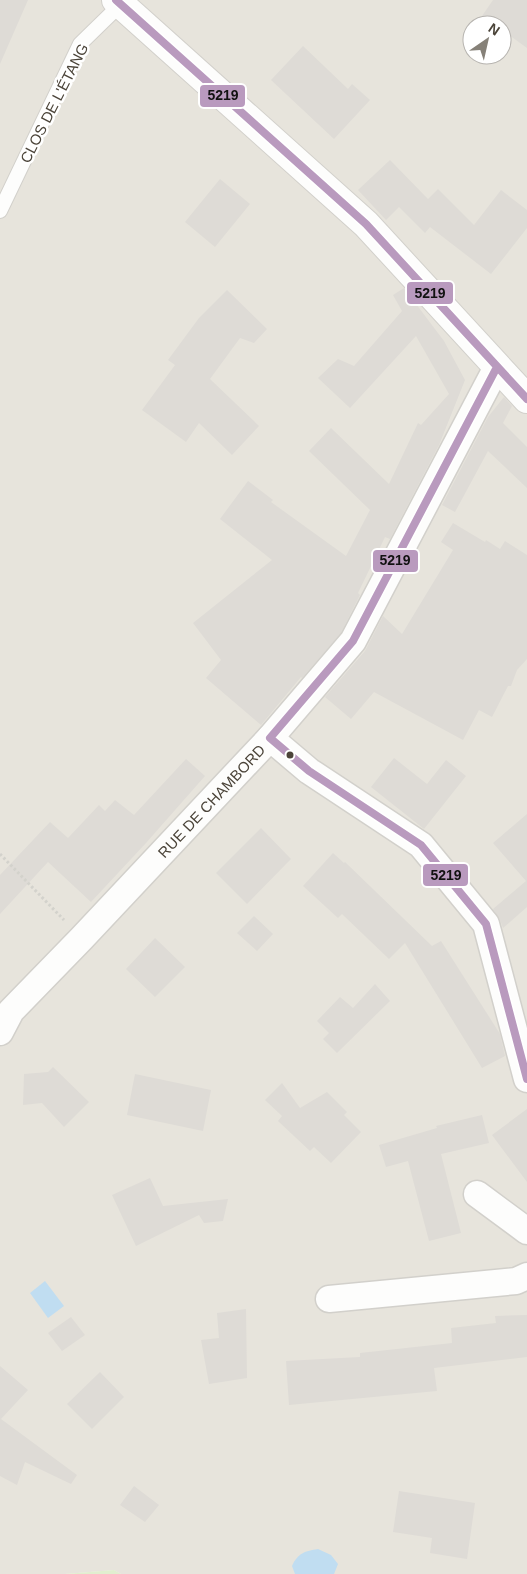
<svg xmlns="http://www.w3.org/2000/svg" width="527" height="1574" viewBox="0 0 527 1574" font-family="Arial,sans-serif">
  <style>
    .residential { fill: #e7e4dc; fill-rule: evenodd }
    .green { fill: #e1eecf }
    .water { fill: #c0ddf1 }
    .building { fill: #dedbd6 }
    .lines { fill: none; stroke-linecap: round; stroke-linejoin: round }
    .service-casing { stroke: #d2d0cb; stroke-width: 16 }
    .minor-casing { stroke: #d2d0cb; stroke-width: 29 }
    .tertiary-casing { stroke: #d2d0cb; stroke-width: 30 }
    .path { stroke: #d3d2cc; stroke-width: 3; stroke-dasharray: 2.5 2.5; stroke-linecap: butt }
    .service { stroke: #fdfdfc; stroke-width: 14 }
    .minor { stroke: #fdfdfc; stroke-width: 26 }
    .tertiary { stroke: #fdfdfc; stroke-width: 28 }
    .bus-1-casing { stroke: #fff; stroke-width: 11 }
    .bus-1 { stroke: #b99abe; stroke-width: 8 }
    .bus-dot { fill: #4b4439; stroke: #fff; stroke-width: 2 }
    .labels { text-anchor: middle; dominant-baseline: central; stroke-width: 5; stroke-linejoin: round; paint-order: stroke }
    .street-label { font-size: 15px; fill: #4b4439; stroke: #fff }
    .line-badge { stroke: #fff; stroke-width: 2 }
    .pale-badge-label { font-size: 14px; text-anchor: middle; font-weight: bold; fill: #111 }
  </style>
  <rect width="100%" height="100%" fill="#f4f2ee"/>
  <path class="residential" d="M0,0H527V1574H121L114,1570L65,1574H0ZM472,25H502V55H472Z"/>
  <path class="green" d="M114,1570L121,1574H65Z"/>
  <path class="water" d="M45,1281L64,1306L48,1318L30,1293Z
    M318,1549L331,1555L338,1564L334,1574H295L292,1566C298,1553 305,1551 318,1549Z"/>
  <path class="building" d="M0,0H28L0,64Z
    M493,0H527V48L502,30V25H495L482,16Z
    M303,46L348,89L352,84L370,100L334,139L271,80Z
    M390,160L428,199L438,189L474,225L501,190L527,210V228L491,274L430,227L425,233L399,207L386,220L358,190Z
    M220,179L250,204L215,247L185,222Z
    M404,288L444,341L465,380L439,445L390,539L385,537L358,593L360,595L341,633L302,678L301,677L261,725L206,678L221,660L193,623L272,560L220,519L248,481L273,500L271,502L346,556L370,510L309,451L331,428L389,484L418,423L421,425L449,394L416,336L350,408L318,378L338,359L354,366L402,311L393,295Z
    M227,290L267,329L254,343L240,338L210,379L259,426L232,455L199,423L186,442L142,410L175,365L168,360L199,318Z
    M504,397L512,406L503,423L527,447V488L488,451L455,512L442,505L488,417Z
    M453,523L485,542L486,540L500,549L505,541L527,555V659L517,670L511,686H508L492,717L479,710L463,740L374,692L351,719L325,697L365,651L383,616L402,634L453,550L441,542Z
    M394,758L427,784L446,760L466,776L424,829L371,787Z
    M186,759L205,776L146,843L91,902L48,862L0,914V875L50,822L68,838L99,805L105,811L115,800L134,815Z
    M527,814V907L503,928L500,920L493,909L526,881L493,843Z
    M261,828L291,859L247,904L216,873Z
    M333,853L344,863L345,862L432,946L441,941L500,1034L505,1056L482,1068L405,943L389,959L342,914L338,918L303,886Z
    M254,916L273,934L257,951L237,933Z
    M155,938L185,967L155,997L126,969Z
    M375,984L390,1001L337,1053L323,1039L329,1033L317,1021L340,997L353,1008Z
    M53,1067L89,1102L64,1127L42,1103L23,1105L24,1074L48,1072Z
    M135,1074L211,1090L203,1131L127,1115Z
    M282,1083L300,1108L327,1092L347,1112L344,1115L361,1132L331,1163L314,1147L310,1151L278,1121L282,1116L265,1100Z
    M527,1109V1182L492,1135Z
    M482,1115L489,1143L441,1154L461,1233L429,1241L408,1161L386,1167L379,1145L437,1128L436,1126Z
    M150,1178L163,1206L228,1199L223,1221L204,1223L199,1215L136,1246L112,1195Z
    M246,1309L247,1378L209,1384L201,1340L219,1338L217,1313Z
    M527,1315V1357L434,1368L437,1391L289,1405L286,1361L360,1357V1353L452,1343L451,1328L496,1323L495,1316Z
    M71,1317L85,1335L62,1351L48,1333Z
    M0,1366L28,1390L1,1419L77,1475L71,1484L25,1462L17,1485L0,1476Z
    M100,1372L124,1397L92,1429L67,1404Z
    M134,1486L159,1505L145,1522L120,1505Z
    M399,1491L475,1503L467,1559L430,1553L432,1538L393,1532Z"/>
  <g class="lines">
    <g class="service-casing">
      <path id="service" d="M0,211L80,44L121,4"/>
    </g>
    <g class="minor-casing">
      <g id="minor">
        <path d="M270,738L309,771L421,845L486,924L527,1079"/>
        <path id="s1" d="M0,1032L11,1011L82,938L270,738L353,641L497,367"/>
        <path d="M477,1194L527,1231"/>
        <path d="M329,1299L516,1281L527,1276"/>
      </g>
    </g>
    <g class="tertiary-casing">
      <path id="tertiary" d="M116,0L366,224L527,399"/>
    </g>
    <path class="path" d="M0,854L64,920"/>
    <use href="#service" class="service"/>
    <use href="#minor" class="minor"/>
    <use href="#tertiary" class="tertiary"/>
    <g class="bus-1-casing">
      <path id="bus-1" d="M116,0L366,224L527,399
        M270,738L309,771L421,845L486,924L527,1079
        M270,738L353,641L497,367"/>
    </g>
    <use href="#bus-1" class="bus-1"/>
  </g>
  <circle class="bus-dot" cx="290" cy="755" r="4.5"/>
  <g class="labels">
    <g class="street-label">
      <text transform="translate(54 103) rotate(-63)">CLOS DE L'ÉTANG</text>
      <text stroke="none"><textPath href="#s1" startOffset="314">RUE DE CHAMBORD</textPath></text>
    </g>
  </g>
  <g class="line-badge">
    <rect x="199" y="84" width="47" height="24" rx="5" fill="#b99abe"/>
    <rect x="406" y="281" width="48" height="24" rx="5" fill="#b99abe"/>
    <rect x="372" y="549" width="47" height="24" rx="5" fill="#b99abe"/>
    <rect x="422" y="863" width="47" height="24" rx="5" fill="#b99abe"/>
  </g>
  <g class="pale-badge-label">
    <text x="223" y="100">5219</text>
    <text x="430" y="298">5219</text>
    <text x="395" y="565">5219</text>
    <text x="446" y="880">5219</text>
  </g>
  <g transform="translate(487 40) rotate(34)"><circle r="24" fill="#ffffff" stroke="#b7b4b0"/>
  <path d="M0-4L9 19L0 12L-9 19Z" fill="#868178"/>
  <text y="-8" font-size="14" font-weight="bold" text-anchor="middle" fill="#4b4439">N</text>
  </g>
</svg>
